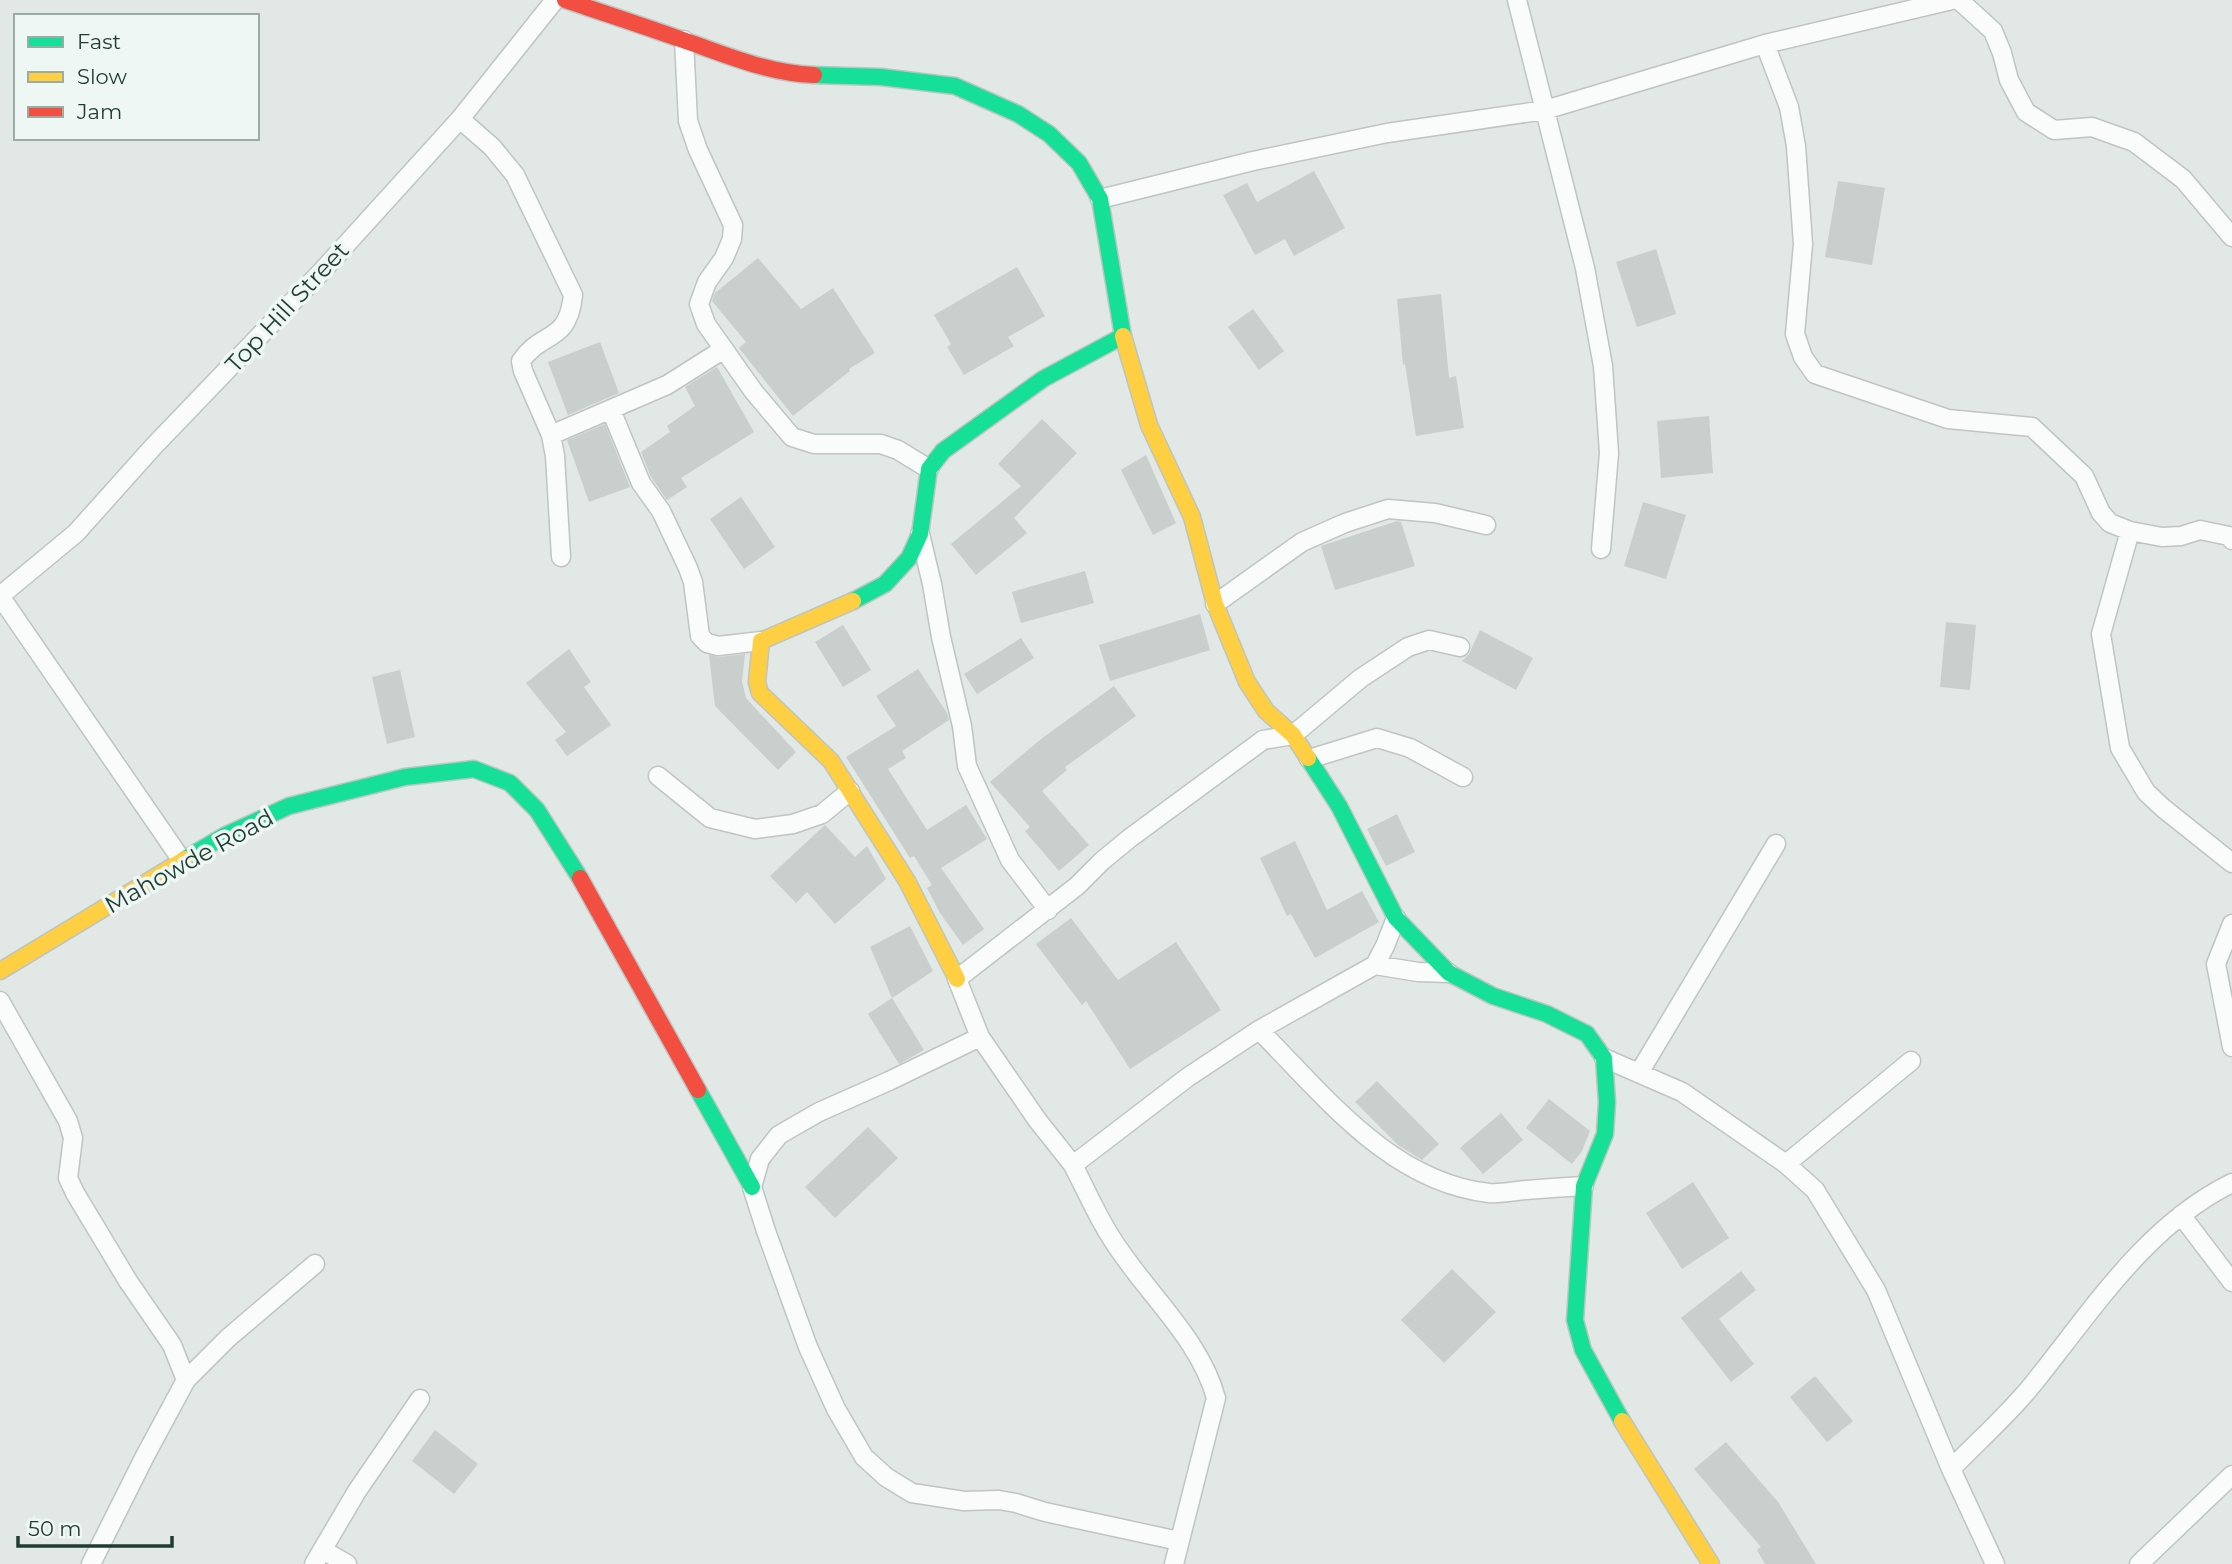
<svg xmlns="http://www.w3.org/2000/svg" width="2232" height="1564" viewBox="0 0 2232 1564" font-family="Montserrat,sans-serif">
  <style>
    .building { fill: #c8cfcc }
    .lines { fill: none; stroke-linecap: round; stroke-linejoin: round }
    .street-casing { stroke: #bec5c2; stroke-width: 21 }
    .fast-casing { stroke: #bdc5c2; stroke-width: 19 }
    .slow-casing { stroke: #bdc5c2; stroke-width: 19 }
    .jam-casing { stroke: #bdc5c2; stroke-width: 19 }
    .street { stroke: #fafcfb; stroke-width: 18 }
    .fast { stroke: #16e098; stroke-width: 16 }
    .slow { stroke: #ffcf43; stroke-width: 16 }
    .jam { stroke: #f24e42; stroke-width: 16 }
    .labels { text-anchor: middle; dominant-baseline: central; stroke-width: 7; stroke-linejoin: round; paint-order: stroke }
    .street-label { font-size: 24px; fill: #1e3c33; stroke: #eef7f3 }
  </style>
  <rect width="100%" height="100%" fill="#e1e8e5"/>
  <path class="building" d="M1314,171L1345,228L1294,256L1285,239L1255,255L1223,195L1247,183L1257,202Z
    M1838,181L1885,188L1872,265L1825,257Z
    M1656,249L1676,314L1637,327L1616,262Z
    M758,258L801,309L833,288L875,353L849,369L850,371L793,416L739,348L746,342L712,301L715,293Z
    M1017,267L1045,316L1008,337L1014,346L964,375L947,347L951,344L934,315Z
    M1441,294L1449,378L1456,376L1464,428L1416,436L1405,364L1403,365L1397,299Z
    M1253,309L1284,351L1259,370L1228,327Z
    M600,342L619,393L568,415L548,362Z
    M717,367L754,432L681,478L687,487L667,500L651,477L641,452L670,432L667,426L695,406L685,387Z
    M1709,416L1713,473L1661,478L1657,421Z
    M1042,419L1077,453L1014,518L1027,533L976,575L951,544L1021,486L998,464Z
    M605,424L630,487L589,502L567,440Z
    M1146,455L1176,523L1153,535L1121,470Z
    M741,497L775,547L744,569L710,519Z
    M1643,502L1686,515L1666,579L1624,566Z
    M1397,521L1401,522L1415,566L1335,590L1321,546Z
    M1085,571L1094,603L1021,623L1012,592Z
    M1200,614L1210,650L1110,681L1099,645Z
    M1946,622L1976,625L1970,690L1940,687Z
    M843,625L871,670L843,687L815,642Z
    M1480,630L1533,658L1516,690L1462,661L1469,654Z
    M1021,638L1034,658L977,694L964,674Z
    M569,649L591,682L584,687L611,725L567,756L555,740L566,732L526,683Z
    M745,654L742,681L746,698L796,752L778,770L715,706L709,655L719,657Z
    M918,669L947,713L949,720L902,751L906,758L888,769L927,830L966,805L987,839L941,868L984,929L963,945L940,913L927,888L932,885L914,856L910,858L846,757L896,726L876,696Z
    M400,670L415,737L387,744L372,677Z
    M1114,686L1136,716L1065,767L1067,770L1042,791L1089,845L1059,871L1025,831L1030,827L990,782L1041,739Z
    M1397,814L1415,852L1386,866L1367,829Z
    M825,825L855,857L867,846L886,879L835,924L807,892L796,903L770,876Z
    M1295,841L1327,910L1362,891L1379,922L1315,958L1291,914L1287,916L1260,858Z
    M1071,918L1118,980L1176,942L1221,1010L1130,1069L1086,1001L1082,1005L1036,944Z
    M910,926L933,971L892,998L870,947Z
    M892,998L924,1050L899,1064L868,1014Z
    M1377,1081L1439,1144L1422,1160L1398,1145L1355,1102Z
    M1549,1099L1590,1131L1582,1151L1572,1164L1526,1128Z
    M1501,1113L1523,1140L1483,1174L1460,1148Z
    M868,1127L898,1158L835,1218L805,1187Z
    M1693,1182L1729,1238L1682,1269L1646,1213Z
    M1452,1269L1496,1312L1444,1363L1401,1320Z
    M1741,1271L1756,1290L1719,1319L1754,1364L1731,1382L1681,1318Z
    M1815,1376L1853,1421L1827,1442L1790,1397Z
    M435,1430L478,1464L454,1494L412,1461Z
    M1726,1442L1778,1502L1816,1564H1765L1757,1550L1761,1547L1694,1469Z"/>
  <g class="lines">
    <g class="street-casing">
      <path id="street" d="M1517,0L1585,268L1603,366L1609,453L1601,549
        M1959,0L1993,31L2002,53L2009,80L2026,112L2054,130L2092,127L2134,142L2183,179L2232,237
        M684,40L688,121L698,150L733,225L732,239L724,258L707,282L699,304L706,324L754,392L792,437L814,444H881L898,450L929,469
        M1765,44L1789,107L1796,146L1803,244L1795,334L1803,357L1815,374L1948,419L2032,427L2084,476L2101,513L2110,523L2130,531L2162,537L2181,536L2200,530L2229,536L2232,540
        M460,119L492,147L515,175L573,295C568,344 542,330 521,361L523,371L551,435L555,456L561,557
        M1100,199L1253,161L1387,133L1545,110L1765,44L1952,0
        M611,410L641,483L661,511L688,568L693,582L700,636L707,643L718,646L761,641
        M551,435L667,385L724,349
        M2130,531L2101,634L2120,748L2146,792L2163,808L2232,863
        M920,534L932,584L941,637L962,726L967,766L1010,860L1048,910
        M0,596L76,533L153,447L323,270L460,119L555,0
        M0,596L183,862
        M1215,604L1302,542L1345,523L1388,509L1435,513L1486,525
        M1309,759L1377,738L1410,748L1463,777
        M658,776L710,818L755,829L793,824L822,814L850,791
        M2232,924L2216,964L2232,1047
        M1375,965L1418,972L1449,973
        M0,1001L68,1121L73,1138L68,1178L75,1193L128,1281L172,1345L186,1380
        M1259,1030C1324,1095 1390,1182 1489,1193C1501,1194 1514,1191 1526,1190C1545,1188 1565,1187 1584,1186
        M980,1037L889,1081L819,1112L779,1135L760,1159L752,1187L766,1231L808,1347L836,1409L864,1457L886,1477L912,1493L964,1501L999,1500L1016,1503L1045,1512L1179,1541
        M1604,1058L1682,1092L1786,1164L1815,1190L1876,1290L1951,1469L1995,1564
        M1639,1073L1776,844
        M1786,1164L1911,1061
        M1073,1165L1038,1121L980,1037L957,979L1077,886L1102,861L1130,838L1263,740L1293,735L1361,678L1408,647L1429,640L1460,647
        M2181,1215L2232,1282
        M1951,1469C1978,1441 2009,1414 2033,1384C2092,1311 2146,1225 2232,1183
        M323,1550L347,1564
        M91,1564L145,1456L186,1380L228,1338L315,1264
        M314,1564L357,1491L420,1399
        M1174,1564L1216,1398C1201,1343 1155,1301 1123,1255C1102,1227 1089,1196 1073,1165L1188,1077L1259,1030L1375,965L1385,946L1396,918
        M2139,1564L2232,1475"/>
    </g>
    <g class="fast-casing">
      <path id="fast" d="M814,75L881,77L955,86L1018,114L1049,134L1079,163L1100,199L1123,336L1043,379L943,451L929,469L920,534L909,558L885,584L853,601
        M1308,758L1339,806L1396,918L1449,973L1493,996L1547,1014L1587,1034L1604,1058L1607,1102L1605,1134L1584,1186L1575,1320L1583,1350L1622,1421
        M185,859L226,835L289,806L405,777L474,769L510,783L537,810L580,878
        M698,1090L752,1187"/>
    </g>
    <g class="slow-casing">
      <path id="slow" d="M1123,336L1149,425L1192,517L1215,604L1247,682L1266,711L1293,735L1308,758
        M853,601L761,641L757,682L760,693L831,761L907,881L957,979
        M0,971L185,859
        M1622,1421L1711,1564"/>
    </g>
    <g class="jam-casing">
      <path id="jam" d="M565,0C604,13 644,26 683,40C727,55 767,73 814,75
        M580,878L698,1090"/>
    </g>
    <use href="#street" class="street"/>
    <use href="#fast" class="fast"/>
    <use href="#slow" class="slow"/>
    <use href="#jam" class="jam"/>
  </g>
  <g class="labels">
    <g class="street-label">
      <text transform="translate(287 307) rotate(-47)">Top Hill Street</text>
      <text transform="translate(189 861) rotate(-29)">Mahowde Road</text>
    </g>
  </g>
  <rect x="14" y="14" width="245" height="126" fill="#eef7f3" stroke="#9baca6" stroke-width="2"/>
  <rect x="28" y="37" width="35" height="10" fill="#16e098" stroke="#9baca6" stroke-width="2"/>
  <text x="77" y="49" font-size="21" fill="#1e3c33">Fast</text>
  <rect x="28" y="72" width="35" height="10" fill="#ffcf43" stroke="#9baca6" stroke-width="2"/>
  <text x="77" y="84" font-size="21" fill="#1e3c33">Slow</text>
  <rect x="28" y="107" width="35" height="10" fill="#f24e42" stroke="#9baca6" stroke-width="2"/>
  <text x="77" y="119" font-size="21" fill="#1e3c33">Jam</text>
  <path d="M18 1536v10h154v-10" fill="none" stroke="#1e3c33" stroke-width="3.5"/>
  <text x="28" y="1536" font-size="21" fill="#1e3c33" stroke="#eef7f3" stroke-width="5" paint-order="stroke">50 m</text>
</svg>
